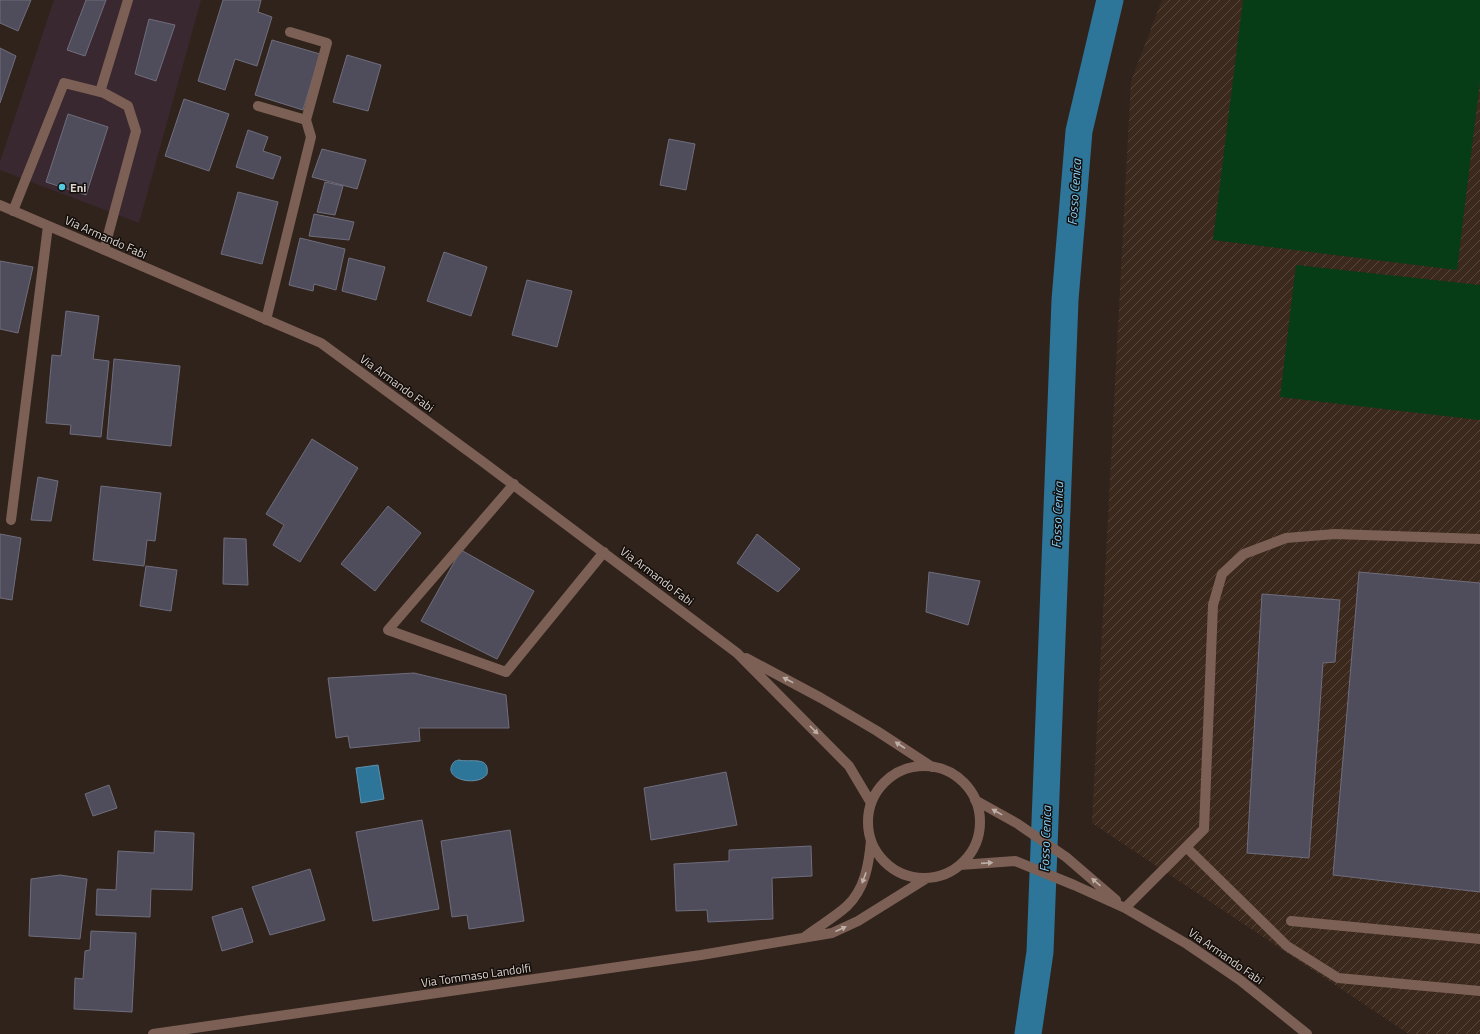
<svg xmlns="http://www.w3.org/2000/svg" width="1480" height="1034" viewBox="0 0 1480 1034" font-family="'Titillium Web',sans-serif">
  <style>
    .commercial { fill: #3a2830 }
    .industrial { fill: url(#industrial-furrows) }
    .garden { fill: #063d17 }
    .water { fill: #2d7599; stroke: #6191a9 }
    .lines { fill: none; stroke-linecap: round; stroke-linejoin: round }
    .canal { stroke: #2d7599; stroke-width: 27 }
    .building { fill: #4f4d5b; stroke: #6f6d7d }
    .minor { stroke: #7c6055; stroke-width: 10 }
    .oneway { fill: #beb0a9 }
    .poi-dot { fill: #54cade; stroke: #140e0b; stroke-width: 1.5 }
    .labels { text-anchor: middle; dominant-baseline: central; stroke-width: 3; stroke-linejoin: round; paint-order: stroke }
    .poi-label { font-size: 12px; font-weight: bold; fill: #dbd2cd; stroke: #140e0b; text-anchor: start }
    .street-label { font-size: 12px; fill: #dbd2cd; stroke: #140e0b }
    .water-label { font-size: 13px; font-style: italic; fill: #84d0fb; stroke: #140e0b }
  </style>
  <defs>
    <pattern id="industrial-furrows" width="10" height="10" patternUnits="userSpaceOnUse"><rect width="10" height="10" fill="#3c291e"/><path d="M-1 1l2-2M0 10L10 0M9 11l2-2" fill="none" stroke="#58473e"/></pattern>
  </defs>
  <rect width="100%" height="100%" fill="#30231c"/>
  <path class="commercial" d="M54,0H201L139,223L0,170V162Z"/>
  <path class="industrial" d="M1162,0H1480V1034H1409L1092,823L1131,81Z"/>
  <path class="garden" d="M1243,0H1480V81L1457,270L1213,240Z
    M1296,265L1480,285V420L1280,397Z"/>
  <path class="water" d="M459,760C470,763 490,755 487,774C479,787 444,780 452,765C454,761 455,761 459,760Z
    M378,765L384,799L361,803L356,768Z"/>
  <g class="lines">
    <path class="canal" d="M1028,1034L1040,952L1065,300L1079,131L1110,0"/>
  </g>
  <path class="building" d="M0,0H31L18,31L0,23Z
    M86,0H106L85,56L67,50Z
    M223,0H261L258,12L272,17L257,66L235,59L225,90L198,81Z
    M149,19L175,25L156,81L135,74Z
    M272,40L320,54L303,110L255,95Z
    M0,48L16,56L0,103Z
    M347,55L381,65L368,111L333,102Z
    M184,99L229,114L209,171L165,156Z
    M68,114L108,127L86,195L46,182Z
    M248,130L268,137L263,151L281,157L273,179L236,167Z
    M669,139L695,144L686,190L660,185Z
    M322,149L366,160L357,189L312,177Z
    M325,182L343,186L335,215L317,212Z
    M238,192L278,202L262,264L221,254Z
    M314,214L354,222L349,240L309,236Z
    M300,238L345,249L336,290L314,284L313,291L289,285Z
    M444,252L487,267L471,316L427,301Z
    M349,258L385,267L376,300L342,291Z
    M0,261L33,267L18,333L0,329Z
    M527,280L572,291L557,347L512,335Z
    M66,311L99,316L93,359L109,361L101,437L70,434L71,425L46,423L52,355L61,356Z
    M114,359L180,366L171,446L107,439Z
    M312,439L358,468L300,562L273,545L284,525L266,514Z
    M38,477L58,481L51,521L31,520Z
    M101,486L161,493L155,541L147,540L144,566L93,560Z
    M388,506L421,533L375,591L341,564Z
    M0,534L21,538L12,600L0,598Z
    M757,534L800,569L778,592L737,563Z
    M224,538L246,539L248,585L223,584Z
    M461,550L534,591L497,659L421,621Z
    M146,566L177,570L171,611L140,606Z
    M929,572L980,581L968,625L926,612Z
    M1359,572L1480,583V892L1333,875Z
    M1262,594L1340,600L1335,662L1323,663L1309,858L1247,853Z
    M414,673L506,695L509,728H419L420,741L350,748L348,736L336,738L328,678Z
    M726,772L737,825L651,840L644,788Z
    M109,785L117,808L93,816L85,794Z
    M422,820L439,909L373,921L356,832Z
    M510,830L524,921L469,929L467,915L452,917L441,841Z
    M155,831L194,833L192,890L151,889L150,917L96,915L97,889L116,890L118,851L154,853Z
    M811,846L812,876L772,878L773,919L708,922L707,910L676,911L674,864L729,861V850Z
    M310,869L325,920L270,935L252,887Z
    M60,875L87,879L80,939L29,936L31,879Z
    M242,908L253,942L222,951L212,917Z
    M91,931L136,933L132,1012L74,1009L75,978L83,979L85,951L90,950Z"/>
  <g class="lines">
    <path class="minor" d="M290,32L327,43L306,120
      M100,92L128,0
      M258,106L306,120L311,137L266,320
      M0,205L321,343L483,462L737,653L849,766L871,803
      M13,211L64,83L104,93L128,106L136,131L104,250
      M514,484L388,630L506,672L604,552
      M11,520L48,226
      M746,658L821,698L877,731L932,767
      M868 822a56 56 0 1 1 112 0a56 56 0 1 1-112 0Z
      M975,800L1018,824L1066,857L1116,900
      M1186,847L1287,946L1338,978L1480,991
      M960,865L1015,861L1074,885L1125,908L1187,944L1240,980L1307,1034
      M1125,908L1204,829L1213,605L1222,574L1244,554L1286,538L1335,534L1480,539
      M1291,921L1480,939
      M806,936C819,926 835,917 847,906C865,889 869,864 871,840
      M153,1034L701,955L832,933L858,921L927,878"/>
  </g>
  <defs><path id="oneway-solid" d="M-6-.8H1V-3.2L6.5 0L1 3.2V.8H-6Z"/></defs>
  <g class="oneway">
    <use href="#oneway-solid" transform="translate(788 680) rotate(-152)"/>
    <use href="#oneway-solid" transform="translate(814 730) rotate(45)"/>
    <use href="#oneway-solid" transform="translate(900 745) rotate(-147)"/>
    <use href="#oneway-solid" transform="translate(997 812) rotate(-151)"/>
    <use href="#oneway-solid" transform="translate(987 863) rotate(-4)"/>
    <use href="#oneway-solid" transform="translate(864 878) rotate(110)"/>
    <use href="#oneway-solid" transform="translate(1096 882) rotate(-139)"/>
    <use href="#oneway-solid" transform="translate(841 929) rotate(-24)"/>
  </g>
  <circle class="poi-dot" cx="62" cy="187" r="4"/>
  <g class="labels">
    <g class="poi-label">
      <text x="70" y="187">Eni</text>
    </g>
    <g class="street-label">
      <text transform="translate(106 237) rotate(24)">Via Armando Fabi</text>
      <text transform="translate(397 383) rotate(36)">Via Armando Fabi</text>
      <text transform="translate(657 576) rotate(37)">Via Armando Fabi</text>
      <text transform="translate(1226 956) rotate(35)">Via Armando Fabi</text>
      <text transform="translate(476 975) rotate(-8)">Via Tommaso Landolfi</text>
    </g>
    <g class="water-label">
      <text transform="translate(1074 192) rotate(-86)">Fosso Cenica</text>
      <text transform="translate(1057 515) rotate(-88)">Fosso Cenica</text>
      <text transform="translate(1045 839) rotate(-88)">Fosso Cenica</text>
    </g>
  </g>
</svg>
